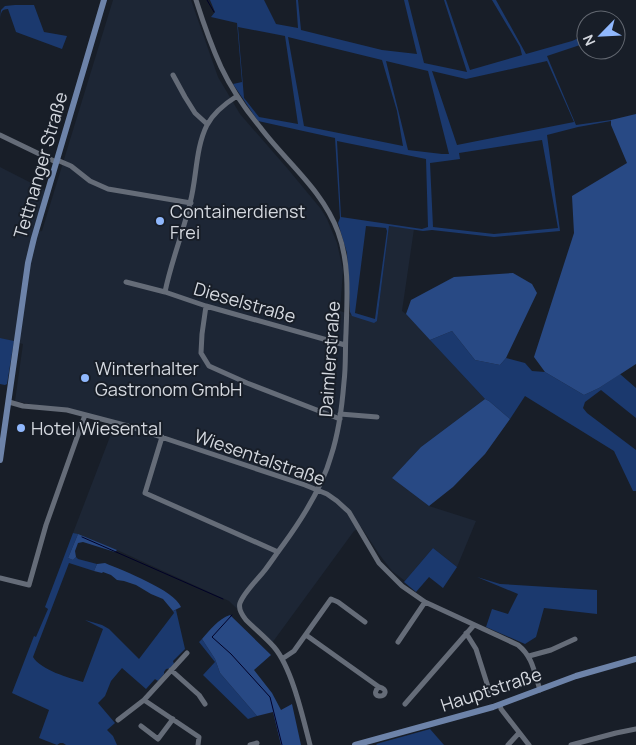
<svg xmlns="http://www.w3.org/2000/svg" width="636" height="745" viewBox="0 0 636 745" font-family="Manrope,sans-serif">
  <style>
    .built { fill: #1d2635 }
    .green { fill: #1b396e; fill-rule: evenodd }
    .forest { fill: #284984 }
    .lines { fill: none; stroke-linecap: round; stroke-linejoin: round }
    .stream { stroke: #000127; stroke-width: 1 }
    .minor { stroke: #656c78; stroke-width: 5 }
    .major { stroke: #6d83a9; stroke-width: 6 }
    .poi-dot { fill: #90b8fd; stroke: #181e28; stroke-width: 2 }
    .labels { text-anchor: middle; dominant-baseline: central; stroke-width: 4; stroke-linejoin: round; paint-order: stroke }
    .street-label { font-size: 18px; fill: #d4d8df; stroke: #181e28 }
    .poi-label { font-size: 18px; fill: #d4d8df; stroke: #181e28; text-anchor: start }
  </style>
  <rect width="100%" height="100%" fill="#181e28"/>
  <path class="built" d="M113,0H191L218,77L240,114L287,168L321,209L327,219L337,243L343,270L340,311L352,315L377,321L389,226L414,229L402,311L406,314L485,399L421,447L392,478L429,506L476,521L457,567L433,548L405,581L392,571L379,554L361,527L354,531L272,643L229,601L117,550L73,533L116,421L15,401L23,344L0,338V167L45,190L34,232L42,231Z"/>
  <path class="green" d="M210,0H264L276,24L298,28L296,0H298L301,30L382,50L417,54L404,0H408L424,63L467,72L444,0H446L470,70L522,55L520,47L492,0H496L526,54L572,41L586,35V43L547,56L576,125L611,120V121L578,127L547,135L560,231L494,237L432,230L423,231L389,226L377,321L374,323L352,316L350,312L347,253L338,223L340,218L335,138L258,121L233,84L242,82L237,23L211,17L215,12ZM238,27L285,36L298,124L259,117L244,98ZM288,37L382,60L397,111L403,146L304,126ZM386,61L428,71L449,154H442L408,150ZM547,61L574,122L457,145L432,71L466,79ZM542,140L558,228L494,234L433,227L430,163L460,159L459,153ZM337,141L426,159L428,227L422,229L341,217ZM366,226L386,228L387,231L375,319L355,313Z
    M15,5H34L44,32L67,36L62,49L16,32L8,9C1,9 1,13 0,19L1,10L5,6Z
    M452,331L475,360L500,365L506,358L525,363L532,371L545,372L584,395L599,388L620,374L636,388V418L601,390L585,402L583,408L587,413L636,450V491H633L614,451L525,396L510,419L489,401L485,399L430,340Z
    M0,338L14,341L7,384L5,385L0,384Z
    M73,533L78,534L68,558L73,560L76,557L78,559L97,564L94,571L69,563L33,657C41,670 69,678 83,682L103,629L85,620L102,625L109,629L139,659L174,613L173,611L176,610L185,649L173,661L174,664L171,668L166,669L164,672V674L158,681L155,679L146,689L122,668L111,681L105,696L98,703L115,723L107,730L113,736L117,745H66L63,743H60L57,745L39,738L49,710L12,693L34,636L36,637L48,609L45,607Z
    M433,548L457,567L443,588L429,577L416,592L404,582Z
    M477,577L500,584L597,590V614L544,608L536,637L525,644L486,627L492,609L508,614L518,594Z
    M202,639L215,659L220,673L257,716L248,719L203,675L215,662L199,642Z
    M430,729L444,745H377L376,744Z"/>
  <path class="forest" d="M636,114V364L599,388L584,395L545,372L534,357L574,233L572,196L627,163L611,125V120Z
    M513,273L532,284L537,293L506,358L500,365L475,360L452,331L430,340L406,314L411,300L454,277Z
    M485,399L489,401L510,419L485,454L453,487L429,506L392,478L421,447Z
    M78,534L117,550L115,552L83,542L78,543L75,551L76,557L73,560L68,558Z
    M105,563C124,571 174,590 181,607L173,611L163,599L151,594L136,585L124,581L117,580L111,575L103,572L102,573L94,571L97,564Z
    M230,615L271,655L254,670L272,693L281,710L292,704L301,745H281L273,712L257,716L220,673L215,659L202,639C210,630 218,619 230,615Z"/>
  <g class="lines">
    <path class="stream" d="M207,0L214,12
      M82,537L223,599
      M232,615L212,637L231,654L270,697L282,745"/>
    <path class="minor" d="M196,0C203,22 211,45 221,67C231,88 245,109 260,127C286,162 323,190 338,232C350,264 347,299 346,333C345,349 346,366 344,382C342,407 339,432 331,456C322,488 302,519 283,545C277,553 271,562 265,570C258,579 244,592 240,603C238,609 242,615 246,620C255,629 265,637 274,647C292,668 303,718 310,745
      M173,75L185,97L195,113L207,124
      M237,96C226,103 214,112 207,125C195,149 197,178 190,203C183,233 171,262 165,292L206,306L345,345
      M0,135L56,162
      M57,160L71,166L90,181L108,189L191,203
      M126,282L165,292
      M206,306L202,334L201,353L209,366L247,383L340,419
      M9,402L23,406L67,410L128,426L305,485L327,494L337,501L349,512L379,563L402,586L425,602L518,645C533,657 534,672 540,690
      M340,414L377,417
      M162,437L145,493L278,552
      M0,578L29,585L46,525L85,415
      M466,633L476,649L490,693
      M306,635L379,687C389,689 385,697 379,696C373,695 376,689 379,687
      M398,642L425,602
      M529,656L551,650L575,639
      M282,659L294,651L331,599L338,602L365,622
      M171,670L199,695L205,704
      M144,700L187,653
      M405,704L474,625
      M500,705L501,709L529,745
      M118,720L144,700L199,737L198,745
      M141,726L158,739L173,719
      M250,745L257,743
      M508,745L519,733
      M571,745L616,733L636,729"/>
    <path class="major" d="M0,460L28,263L34,238L104,0
      M355,745L493,707L576,676L636,659"/>
  </g>
  <g class="poi-dot">
    <circle cx="160" cy="221" r="5"/>
    <circle cx="85" cy="378" r="5"/>
    <circle cx="21" cy="428" r="5"/>
  </g>
  <g class="labels">
    <g class="street-label">
      <text transform="translate(40 165) rotate(-74)">Tettnanger Straße</text>
      <text transform="translate(245 302) rotate(16)">Dieselstraße</text>
      <text transform="translate(329 359) rotate(-86)">Daimlerstraße</text>
      <text transform="translate(260 457) rotate(19)">Wiesentalstraße</text>
      <text transform="translate(491 689) rotate(-18)">Hauptstraße</text>
    </g>
    <g class="poi-label">
      <text x="170" y="211">Containerdienst<tspan x="170" dy="21">Frei</tspan></text>
      <text x="95" y="368">Winterhalter<tspan x="95" dy="21">Gastronom GmbH</tspan></text>
      <text x="31" y="428">Hotel Wiesental</text>
    </g>
  </g>
  <g transform="translate(601 35) rotate(246)"><circle r="24" fill="#181e28" stroke="#636871"/>
  <path d="M0-4L9 19L0 12L-9 19Z" fill="#90b8fd"/>
  <text y="-8" font-size="14" font-weight="bold" text-anchor="middle" fill="#d4d8df">N</text>
  </g>
</svg>
